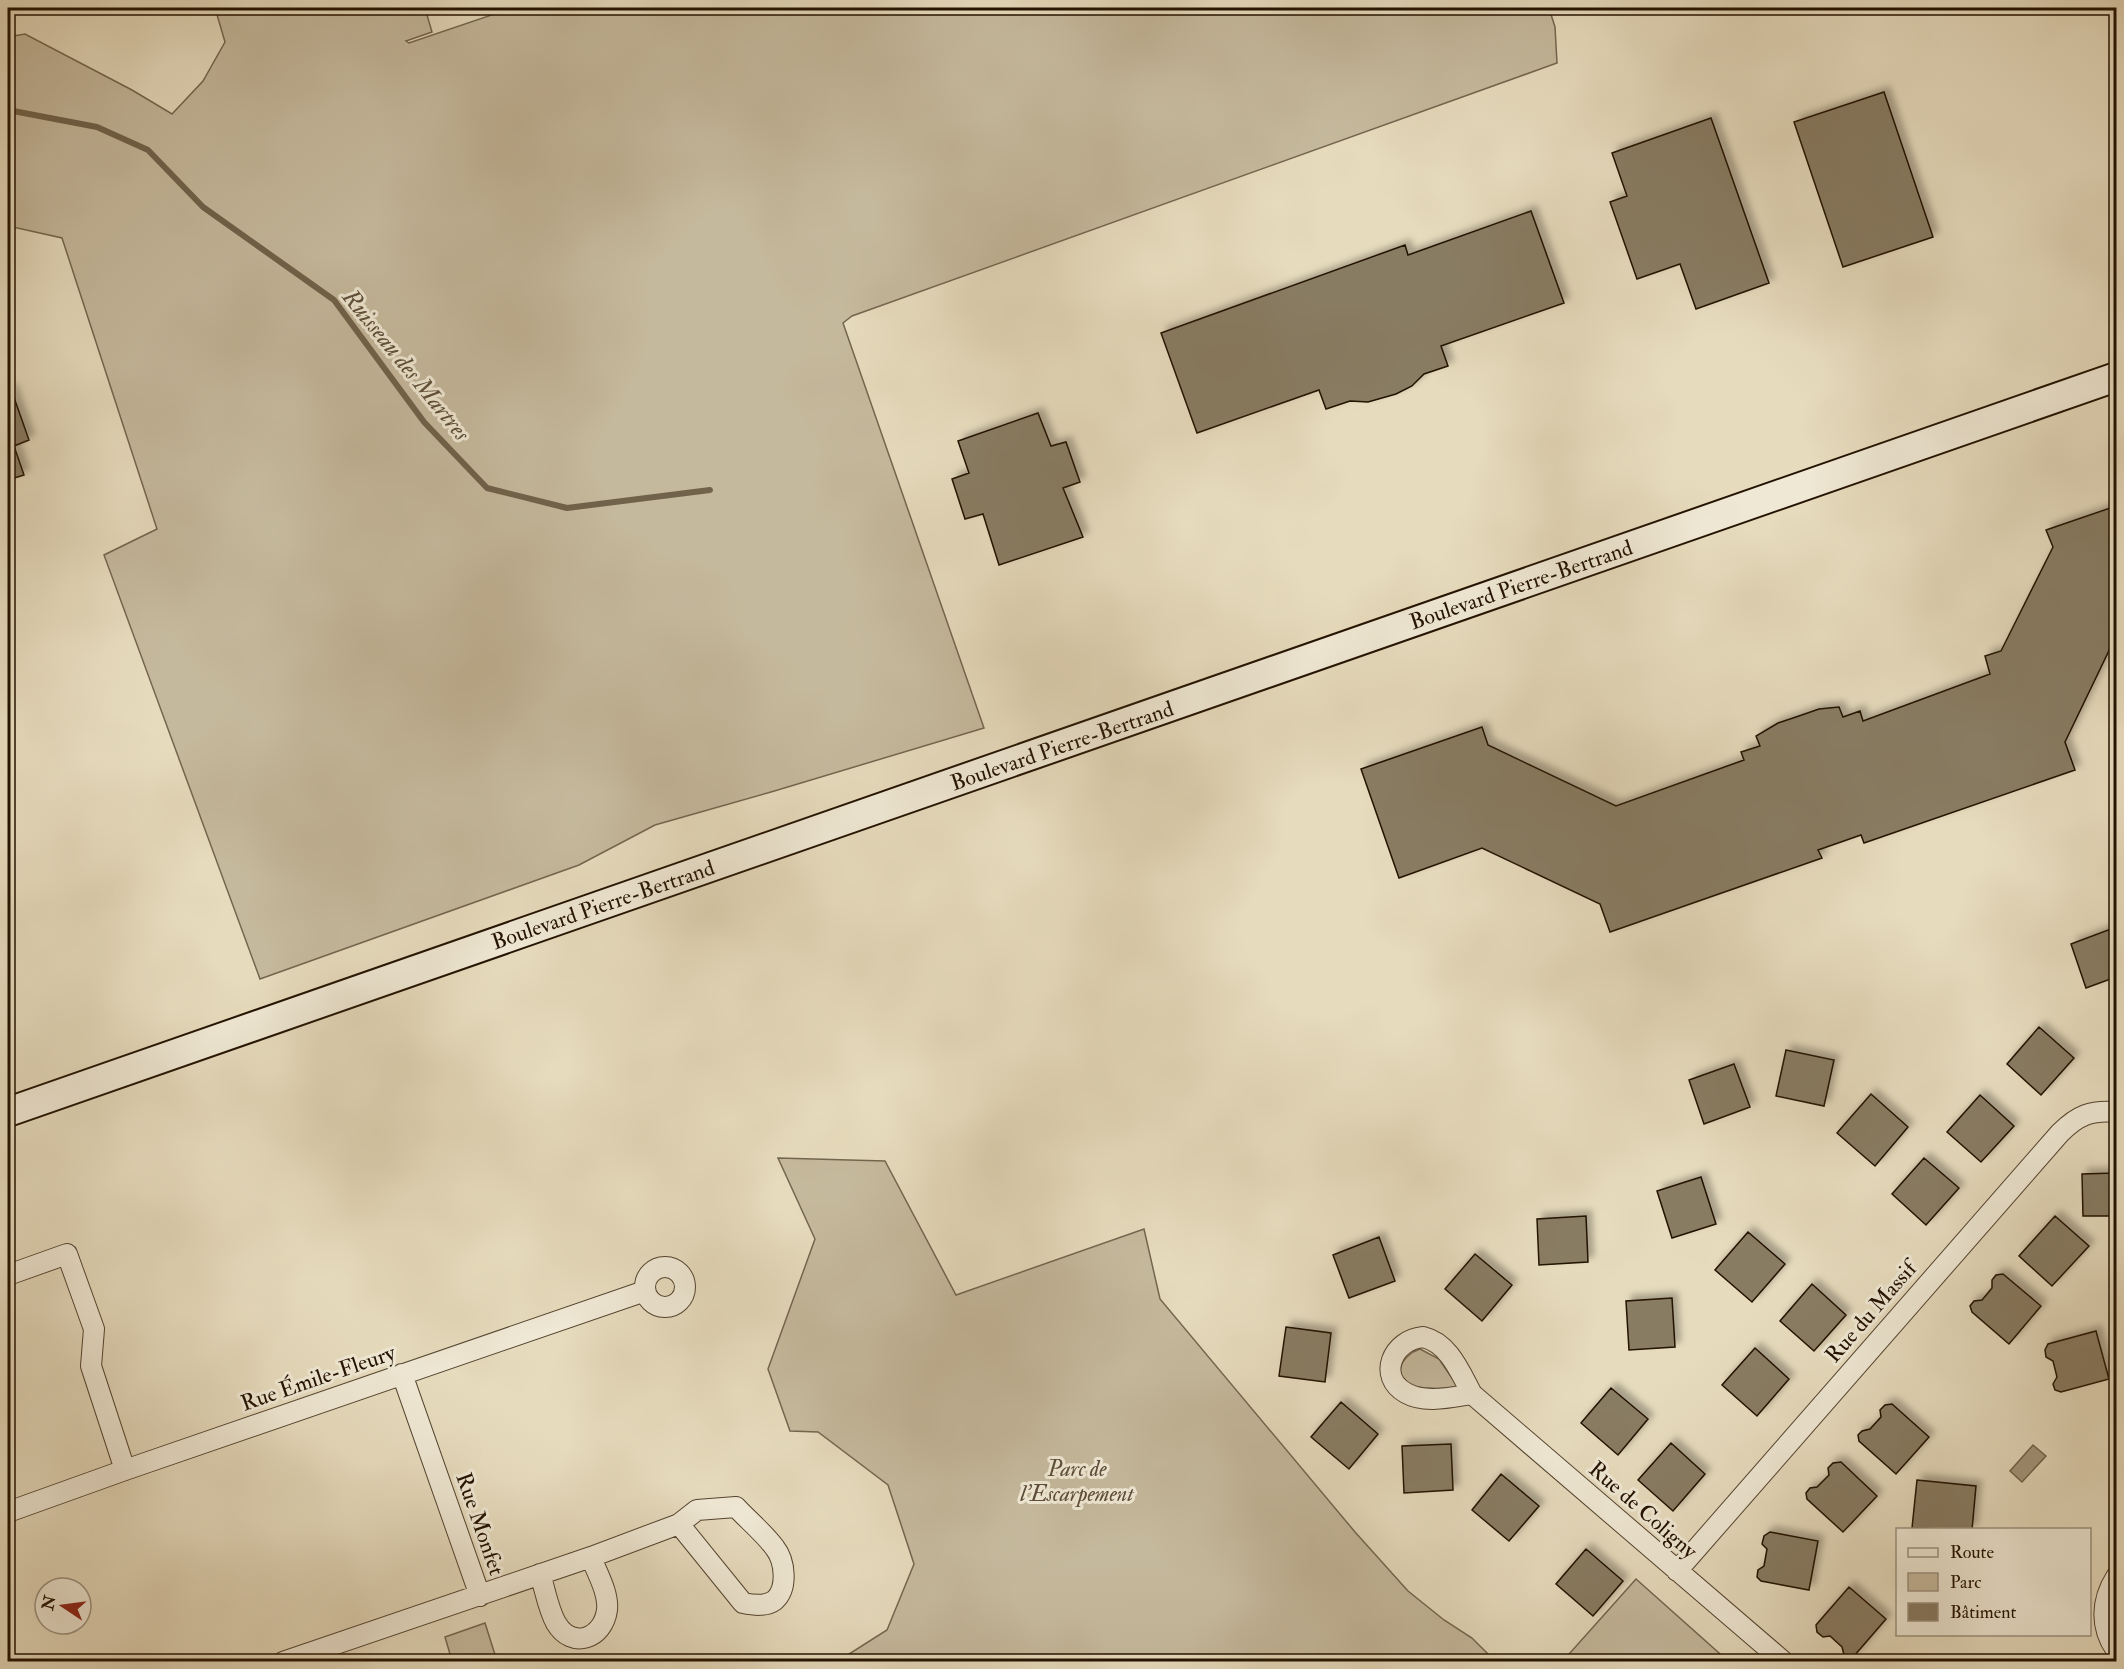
<svg xmlns="http://www.w3.org/2000/svg" width="2124" height="1669" viewBox="0 0 2124 1669" font-family="'IM FELL Double Pica',serif">
  <style>
    .green { fill: #c5b99d; stroke: #74664f; stroke-width: 1.5 }
    .water { fill: #a4977d; stroke: #70624b; stroke-width: 1.5 }
    .lines { fill: none; stroke-linecap: round; stroke-linejoin: round }
    .stream { stroke: #70624b; stroke-width: 6 }
    .building { fill: #887b63; stroke: #231201; stroke-width: 1.5; filter: url(#shadow) }
    .minor-casing { stroke: #544430; stroke-width: 22 }
    .secondary-casing { stroke: #231201; stroke-width: 32 }
    .minor { stroke: #efe8d4; stroke-width: 20 }
    .secondary { stroke: #efe8d4; stroke-width: 28 }
    .labels { text-anchor: middle; dominant-baseline: central; stroke-width: 6; stroke-linejoin: round; paint-order: stroke }
    .street-label { font-size: 22px; fill: #231201; stroke: #efe8d4 }
    .park-label { font-size: 22px; font-style: italic; fill: #5c4c38; stroke: #efe8d4 }
    .water-label { font-size: 24px; font-style: italic; fill: #5d4e39; stroke: #efe8d4 }
  </style>
  <defs>
    <filter id="shadow"><feDropShadow dx="5.5" dy="-5.5" stdDeviation="3" flood-color="#0004"/></filter>
  </defs>
  <rect width="100%" height="100%" fill="#e6dbbd"/>
  <filter id="stains"><feTurbulence type="fractalNoise" baseFrequency=".00333" numOctaves="4"/><feColorMatrix values="0 0 0 0 .2 0 0 0 0 .09 0 0 0 0 .02 0 0 0 .5 -.17"/></filter>
  <radialGradient id="worn" r=".72"><stop offset=".6" stop-color="#630" stop-opacity="0"/><stop offset="1" stop-color="#630" stop-opacity=".3"/></radialGradient>
  <path class="green" d="M215,8H425L432,32L406,41L409,43L512,8H1549L1555,27L1557,63L852,316L843,323L984,728L771,792L655,825L579,865L260,979L104,555L157,529L62,238L8,226V37L25,34L132,90L172,114L203,81L225,42Z
    M778,1158L885,1161L956,1295L1144,1229L1160,1299L1355,1532L1408,1591L1444,1620L1472,1638L1495,1661H838L887,1630L914,1564L888,1485L818,1432L790,1431L768,1369L815,1239Z
    M1420,1349L1439,1359L1458,1387C1448,1389 1424,1389 1414,1386C1390,1378 1401,1355 1420,1349Z
    M1636,1579L1728,1661H1560L1570,1653Z
    M485,1623L497,1661H452L445,1637Z"/>
  <path class="water" d="M2033,1445L2046,1456L2022,1482L2010,1471Z"/>
  <g class="lines">
    <path class="stream" d="M8,110L97,127L148,150L203,207L334,300L424,422L487,488L567,508L710,490"/>
  </g>
  <path class="building" d="M1884,92L1933,237L1843,267L1794,122Z
    M1711,118L1769,283L1696,309L1680,264L1637,279L1610,202L1627,196L1612,153Z
    M1531,211L1564,303L1441,346L1448,366L1424,374L1412,386L1396,394L1368,402L1350,401L1326,409L1319,390L1197,433L1161,333L1405,245L1408,255Z
    M11,389L29,440L14,446L24,475L8,480V390Z
    M1038,413L1051,446L1066,442L1080,482L1063,488L1083,537L999,565L983,514L965,519L952,479L969,473L958,441Z
    M2116,506V636L2065,742L2075,770L1864,843L1861,835L1818,850L1822,858L1610,932L1600,904L1482,848L1399,878L1361,769L1482,727L1488,745L1616,806L1744,760L1741,752L1760,746L1756,736L1778,723L1796,717L1819,709L1839,707L1843,717L1860,711L1863,721L1990,674L1985,656L2001,651L2053,547L2046,530Z
    M2116,927V977L2086,988L2071,944Z
    M2039,1027L2074,1058L2041,1095L2007,1064Z
    M1786,1050L1834,1060L1824,1106L1776,1096Z
    M1734,1064L1750,1107L1704,1124L1689,1080Z
    M1871,1094L1908,1127L1875,1166L1837,1133Z
    M1980,1095L2014,1126L1981,1162L1947,1132Z
    M1924,1158L1959,1188L1926,1225L1892,1194Z
    M2116,1173V1216H2083L2082,1174Z
    M1701,1177L1716,1224L1672,1238L1657,1191Z
    M1586,1216L1588,1262L1539,1265L1537,1219Z
    M2055,1216L2089,1246L2052,1286L2019,1256Z
    M1748,1232L1785,1264L1752,1302L1715,1270Z
    M1379,1237L1395,1281L1349,1298L1333,1255Z
    M1475,1254L1512,1285L1482,1321L1445,1289Z
    M2003,1274L2041,1306L2009,1344L1972,1312L1970,1306L1974,1301L1982,1300L1992,1288V1280L1996,1275Z
    M1812,1284L1846,1315L1814,1351L1780,1321Z
    M1672,1298L1675,1347L1629,1350L1626,1301Z
    M1286,1327L1331,1333L1325,1382L1279,1376Z
    M2096,1331L2109,1379L2061,1392L2055,1390L2053,1384L2057,1377L2053,1361L2046,1357L2045,1350L2048,1344Z
    M1755,1348L1789,1379L1757,1416L1722,1385Z
    M1611,1388L1648,1419L1618,1455L1581,1423Z
    M1341,1402L1378,1434L1349,1469L1311,1437Z
    M1892,1404L1929,1437L1896,1474L1859,1441L1858,1435L1862,1431L1870,1429L1881,1417L1880,1410L1885,1405Z
    M1671,1443L1705,1474L1673,1511L1638,1480Z
    M1451,1444L1453,1490L1404,1493L1402,1446Z
    M1841,1462L1877,1496L1843,1532L1807,1499L1806,1493L1810,1488L1817,1487L1829,1475L1828,1468L1833,1463Z
    M1501,1474L1539,1506L1509,1541L1472,1510Z
    M1917,1480L1976,1486L1972,1530L1912,1528Z
    M1770,1532L1818,1541L1809,1590L1761,1581L1757,1577L1758,1570L1764,1566L1767,1549L1762,1544L1764,1536Z
    M1586,1549L1623,1581L1593,1616L1556,1584Z
    M1849,1587L1886,1619L1854,1656L1848,1658L1844,1655L1842,1647L1830,1636L1823,1637L1817,1632L1816,1625Z"/>
  <g class="lines">
    <g class="minor-casing">
      <path id="minor" d="M645 1287a20 20 0 1 1 40 0a20 20 0 1 1-40 0Z
        M8,1275L67,1254L94,1329L91,1366L125,1470
        M1423,1337C1449,1343 1460,1372 1472,1394C1452,1397 1425,1404 1406,1393C1377,1377 1392,1340 1423,1337Z
        M402,1374L480,1596
        M1472,1394L1784,1662
        M8,1512L125,1470L645,1291
        M1677,1571L2060,1133C2078,1115 2091,1110 2116,1112
        M540,1574C545,1589 548,1609 556,1623C572,1650 603,1639 607,1610C609,1593 597,1573 591,1557
        M2116,1577C2101,1601 2100,1627 2116,1650
        M283,1662L591,1557L679,1524L697,1510L736,1507C748,1520 764,1533 775,1548C785,1561 788,1588 775,1600C766,1607 753,1605 743,1603L679,1524"/>
    </g>
    <g class="secondary-casing">
      <path id="secondary" d="M8,1112L2116,377"/>
    </g>
    <use href="#minor" class="minor"/>
    <use href="#secondary" class="secondary"/>
  </g>
  <g class="labels">
    <g class="street-label">
      <text transform="translate(1521 585) rotate(-19)">Boulevard Pierre-Bertrand</text>
      <text transform="translate(1062 746) rotate(-19)">Boulevard Pierre-Bertrand</text>
      <text transform="translate(603 905) rotate(-19)">Boulevard Pierre-Bertrand</text>
      <text transform="translate(1871 1312) rotate(-49)">Rue du Massif</text>
      <text transform="translate(318 1378) rotate(-19)">Rue Émile-Fleury</text>
      <text transform="translate(1643 1510) rotate(41)">Rue de Coligny</text>
      <text transform="translate(480 1524) rotate(71)">Rue Monfet</text>
    </g>
    <g class="park-label">
      <text x="1077" y="1469">Parc de<tspan x="1077" dy="25">l'Escarpement</tspan></text>
    </g>
    <g class="water-label">
      <text transform="translate(406 365) rotate(51)">Ruisseau des Martres</text>
    </g>
  </g>
  <rect width="2124" height="1669" fill="none" stroke="#e6dbbd" stroke-width="30"/>
  <rect x="9" y="9" width="2106" height="1651" fill="none" stroke="#231201" stroke-width="3"/>
  <rect x="15" y="15" width="2094" height="1639" fill="none" stroke="#231201" stroke-width="1.5"/>
  <rect x="1896" y="1528" width="195" height="108" fill="#efe8d4" stroke="#9d9280" stroke-width="1.5"/>
  <rect x="1908" y="1548" width="30" height="9" fill="#efe8d4" stroke="#9d9280" stroke-width="1.5"/>
  <text x="1950" y="1558" font-size="18" fill="#231201">Route</text>
  <rect x="1908" y="1573" width="30" height="18" fill="#c5b99d" stroke="#9d9280" stroke-width="1.5"/>
  <text x="1950" y="1588" font-size="18" fill="#231201">Parc</text>
  <rect x="1908" y="1603" width="30" height="18" fill="#887b63" stroke="#9d9280" stroke-width="1.5"/>
  <text x="1950" y="1618" font-size="18" fill="#231201">Bâtiment</text>
  <g transform="translate(63 1606) rotate(283)"><circle r="28" fill="#efe8d4" stroke="#9d9280" stroke-width="1.5"/>
  <path d="M0-4.5L10 22L0 15L-10 22Z" fill="#8f2418"/>
  <text y="-9" font-size="16" font-weight="bold" text-anchor="middle" fill="#231201">N</text>
  </g>
  <rect width="100%" height="100%" filter="url(#stains)"/>
  <rect width="100%" height="100%" fill="url(#worn)"/>
</svg>
